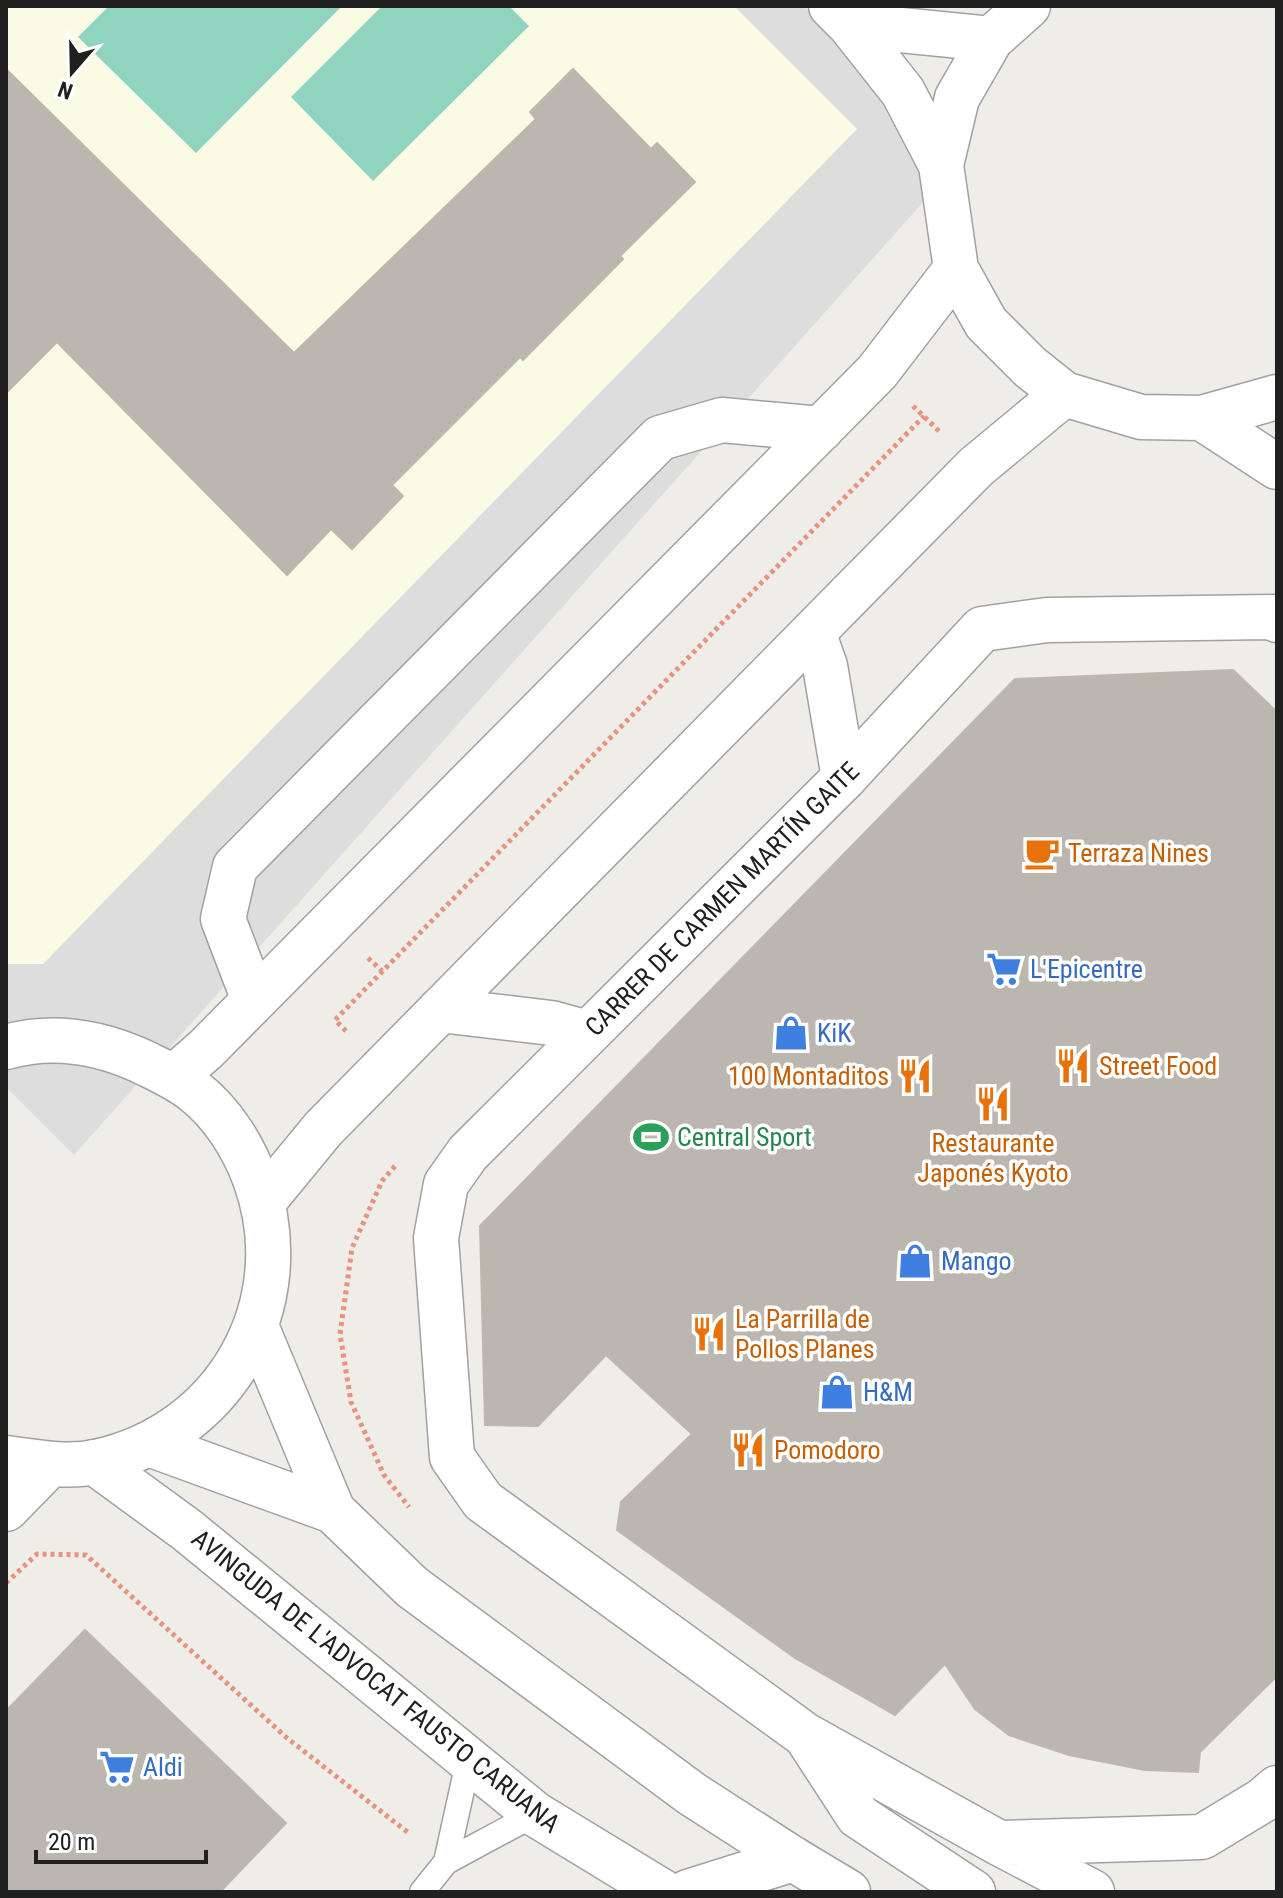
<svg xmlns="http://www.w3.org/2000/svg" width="1283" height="1898" viewBox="0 0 1283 1898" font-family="'Roboto Condensed',sans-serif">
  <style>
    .residential { fill: #dedddd }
    .education { fill: #fafbe5 }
    .pitch { fill: #90d4bf }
    .building { fill: #bcb6b1; stroke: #bfb6ac; stroke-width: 2 }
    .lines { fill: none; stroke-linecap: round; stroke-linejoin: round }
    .service-casing { stroke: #a1a1a1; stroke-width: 27 }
    .minor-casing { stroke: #a1a1a1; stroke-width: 47 }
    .tertiary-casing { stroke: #a1a1a1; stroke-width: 47 }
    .path { stroke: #e9927f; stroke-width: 5; stroke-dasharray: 4 4; stroke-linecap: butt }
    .service { stroke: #fff; stroke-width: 24 }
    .minor { stroke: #fff; stroke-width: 44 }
    .tertiary { stroke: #fff; stroke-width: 44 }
    .labels { text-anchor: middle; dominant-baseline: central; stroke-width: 7; stroke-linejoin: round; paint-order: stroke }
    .food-label { font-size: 26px; fill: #c56008; stroke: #fff; text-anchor: start }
    .street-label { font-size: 26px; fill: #202020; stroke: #fff }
    .shop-label { font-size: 26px; fill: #366cbe; stroke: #fff; text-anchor: start }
    .leisure-label { font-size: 26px; fill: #27864d; stroke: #fff; text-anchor: start }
  </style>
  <rect width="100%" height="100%" fill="#efede8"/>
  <path class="residential" d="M6,6H803L958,163L74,1155L6,1087Z"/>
  <path class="education" d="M6,6H734L857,129L43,964H6Z"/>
  <path class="pitch" d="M109,6H342L196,153L78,37Z
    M382,6H509L529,26L373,181L291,97Z"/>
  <path class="building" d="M6,69L294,353L536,119L530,112L573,69L651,149L657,143L695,182L620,256L623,259L523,360L520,357L392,485L403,496L352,549L331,529L287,575L57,342L6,393Z
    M1233,670L1277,712V1676L1200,1752L1198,1772L1145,1770L1069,1755L1009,1735L975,1709L945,1664L895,1715L795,1658L617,1530L621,1502L692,1434L606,1355L538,1426L485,1425L480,1226L1015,679Z
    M85,1630L286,1823L220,1892H6V1711Z"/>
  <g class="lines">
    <g class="service-casing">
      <path id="service" d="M446,1862L469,1758
        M422,1892L446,1862L535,1814"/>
    </g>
    <g class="minor-casing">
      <path id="minor" d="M254,1000L223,919L235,867L660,438L722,420L821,429
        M94,1462L187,1530L535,1814L663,1892
        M6,1509L50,1464
        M808,1739L858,1816L973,1892
        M1002,1843L1202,1837L1263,1800L1277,1788
        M688,1892L793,1859
        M1092,1892L999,1843L805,1735L483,1501L452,1457L436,1238L446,1184L468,1153L844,778L982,629L1047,620L1273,617L1277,620"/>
    </g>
    <g class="tertiary-casing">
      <path id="tertiary" d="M831,6L850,25L903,92L941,165L956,269L986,323L1030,367L1064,394L1141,417L1202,418L1277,397
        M850,25L991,39
        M941,165L957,98L991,39L1028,6
        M1202,418L1277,467
        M813,632L825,666L844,778
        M440,1010L551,1023L587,1033
        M6,1047C52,1034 99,1042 141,1061C159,1070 178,1078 194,1091C222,1113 243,1146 255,1179C300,1303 226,1434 96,1462C66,1468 36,1462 6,1458
        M174,1077L206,1049L877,372L956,269
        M263,1202L323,1129L976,467L1064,394
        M256,1326L333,1511L412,1587L692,1794L793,1859L848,1892
        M149,1444L333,1511"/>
    </g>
    <path class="path" d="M913,406L940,432
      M368,958L382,971
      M346,1031L335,1020L924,416
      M395,1166L382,1181L352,1248L340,1334L351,1402L384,1475L409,1507
      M6,1583L37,1554L86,1555L287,1738L410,1834"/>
    <use href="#service" class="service"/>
    <use href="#minor" class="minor"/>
    <use href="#tertiary" class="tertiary"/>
  </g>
  <defs>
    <g id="cafe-bare" transform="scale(2.76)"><path d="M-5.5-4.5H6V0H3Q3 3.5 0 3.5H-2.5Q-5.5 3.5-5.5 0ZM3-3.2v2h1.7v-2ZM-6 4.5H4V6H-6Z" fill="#e8710a" stroke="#fff" stroke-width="2.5" paint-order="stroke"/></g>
    <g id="supermarket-bare" transform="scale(2.76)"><path d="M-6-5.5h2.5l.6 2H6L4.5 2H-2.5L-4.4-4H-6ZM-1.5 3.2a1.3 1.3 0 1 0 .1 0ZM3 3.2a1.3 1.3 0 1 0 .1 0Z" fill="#3f7fe0" stroke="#fff" stroke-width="2.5" paint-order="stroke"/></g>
    <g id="shop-bare" transform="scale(2.76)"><path d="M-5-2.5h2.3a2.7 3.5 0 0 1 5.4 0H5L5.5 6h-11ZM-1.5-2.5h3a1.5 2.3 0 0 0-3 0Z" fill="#3f7fe0" stroke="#fff" stroke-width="2.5" paint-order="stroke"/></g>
    <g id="restaurant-bare" transform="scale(2.76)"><path d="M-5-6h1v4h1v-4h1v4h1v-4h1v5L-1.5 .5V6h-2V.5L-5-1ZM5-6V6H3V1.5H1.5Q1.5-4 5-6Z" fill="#e8710a" stroke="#fff" stroke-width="2.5" paint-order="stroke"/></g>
    <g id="stadium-bare" transform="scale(2.76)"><path d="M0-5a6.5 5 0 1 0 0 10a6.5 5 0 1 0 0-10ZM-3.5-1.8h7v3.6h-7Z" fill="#2e9e5b" stroke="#fff" stroke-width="2.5" paint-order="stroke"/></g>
  </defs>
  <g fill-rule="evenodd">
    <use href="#cafe-bare" x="1042" y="853"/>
    <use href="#supermarket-bare" x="1004" y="969"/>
    <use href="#shop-bare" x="791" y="1033"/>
    <use href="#restaurant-bare" x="1073" y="1066"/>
    <use href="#restaurant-bare" x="915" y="1076"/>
    <use href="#restaurant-bare" x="993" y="1104"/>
    <use href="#stadium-bare" x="651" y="1137"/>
    <use href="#shop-bare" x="915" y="1261"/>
    <use href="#restaurant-bare" x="709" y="1334"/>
    <use href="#shop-bare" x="837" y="1392"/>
    <use href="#restaurant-bare" x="748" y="1450"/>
    <use href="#supermarket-bare" x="117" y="1767"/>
  </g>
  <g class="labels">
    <g class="food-label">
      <text x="1068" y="853">Terraza Nines</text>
      <text x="1099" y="1066">Street Food</text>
      <text x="889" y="1076" text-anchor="end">100 Montaditos</text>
      <text x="993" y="1143" text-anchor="middle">Restaurante<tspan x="993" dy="30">Japonés Kyoto</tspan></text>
      <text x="735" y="1319">La Parrilla de<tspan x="735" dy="30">Pollos Planes</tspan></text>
      <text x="774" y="1450">Pomodoro</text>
    </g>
    <g class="street-label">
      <text transform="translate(722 899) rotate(-45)">CARRER DE CARMEN MARTÍN GAITE</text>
      <text transform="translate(376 1681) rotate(39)">AVINGUDA DE L'ADVOCAT FAUSTO CARUANA</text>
    </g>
    <g class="shop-label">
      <text x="1030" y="969">L'Epicentre</text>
      <text x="817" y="1033">KiK</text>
      <text x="941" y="1261">Mango</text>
      <text x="863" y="1392">H&amp;M</text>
      <text x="143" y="1767">Aldi</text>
    </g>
    <g class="leisure-label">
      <text x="677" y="1137">Central Sport</text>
    </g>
  </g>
  <rect width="1283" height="1898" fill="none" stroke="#202020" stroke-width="16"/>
  <g transform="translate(72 72) rotate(200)" stroke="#ffffff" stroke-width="6" paint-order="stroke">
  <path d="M0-6L14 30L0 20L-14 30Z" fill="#202020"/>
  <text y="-12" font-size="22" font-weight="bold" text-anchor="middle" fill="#202020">N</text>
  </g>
  <path d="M36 1850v12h170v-12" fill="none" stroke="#202020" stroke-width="4"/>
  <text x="48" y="1850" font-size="24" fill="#202020" stroke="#ffffff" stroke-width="6" paint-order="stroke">20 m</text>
</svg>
